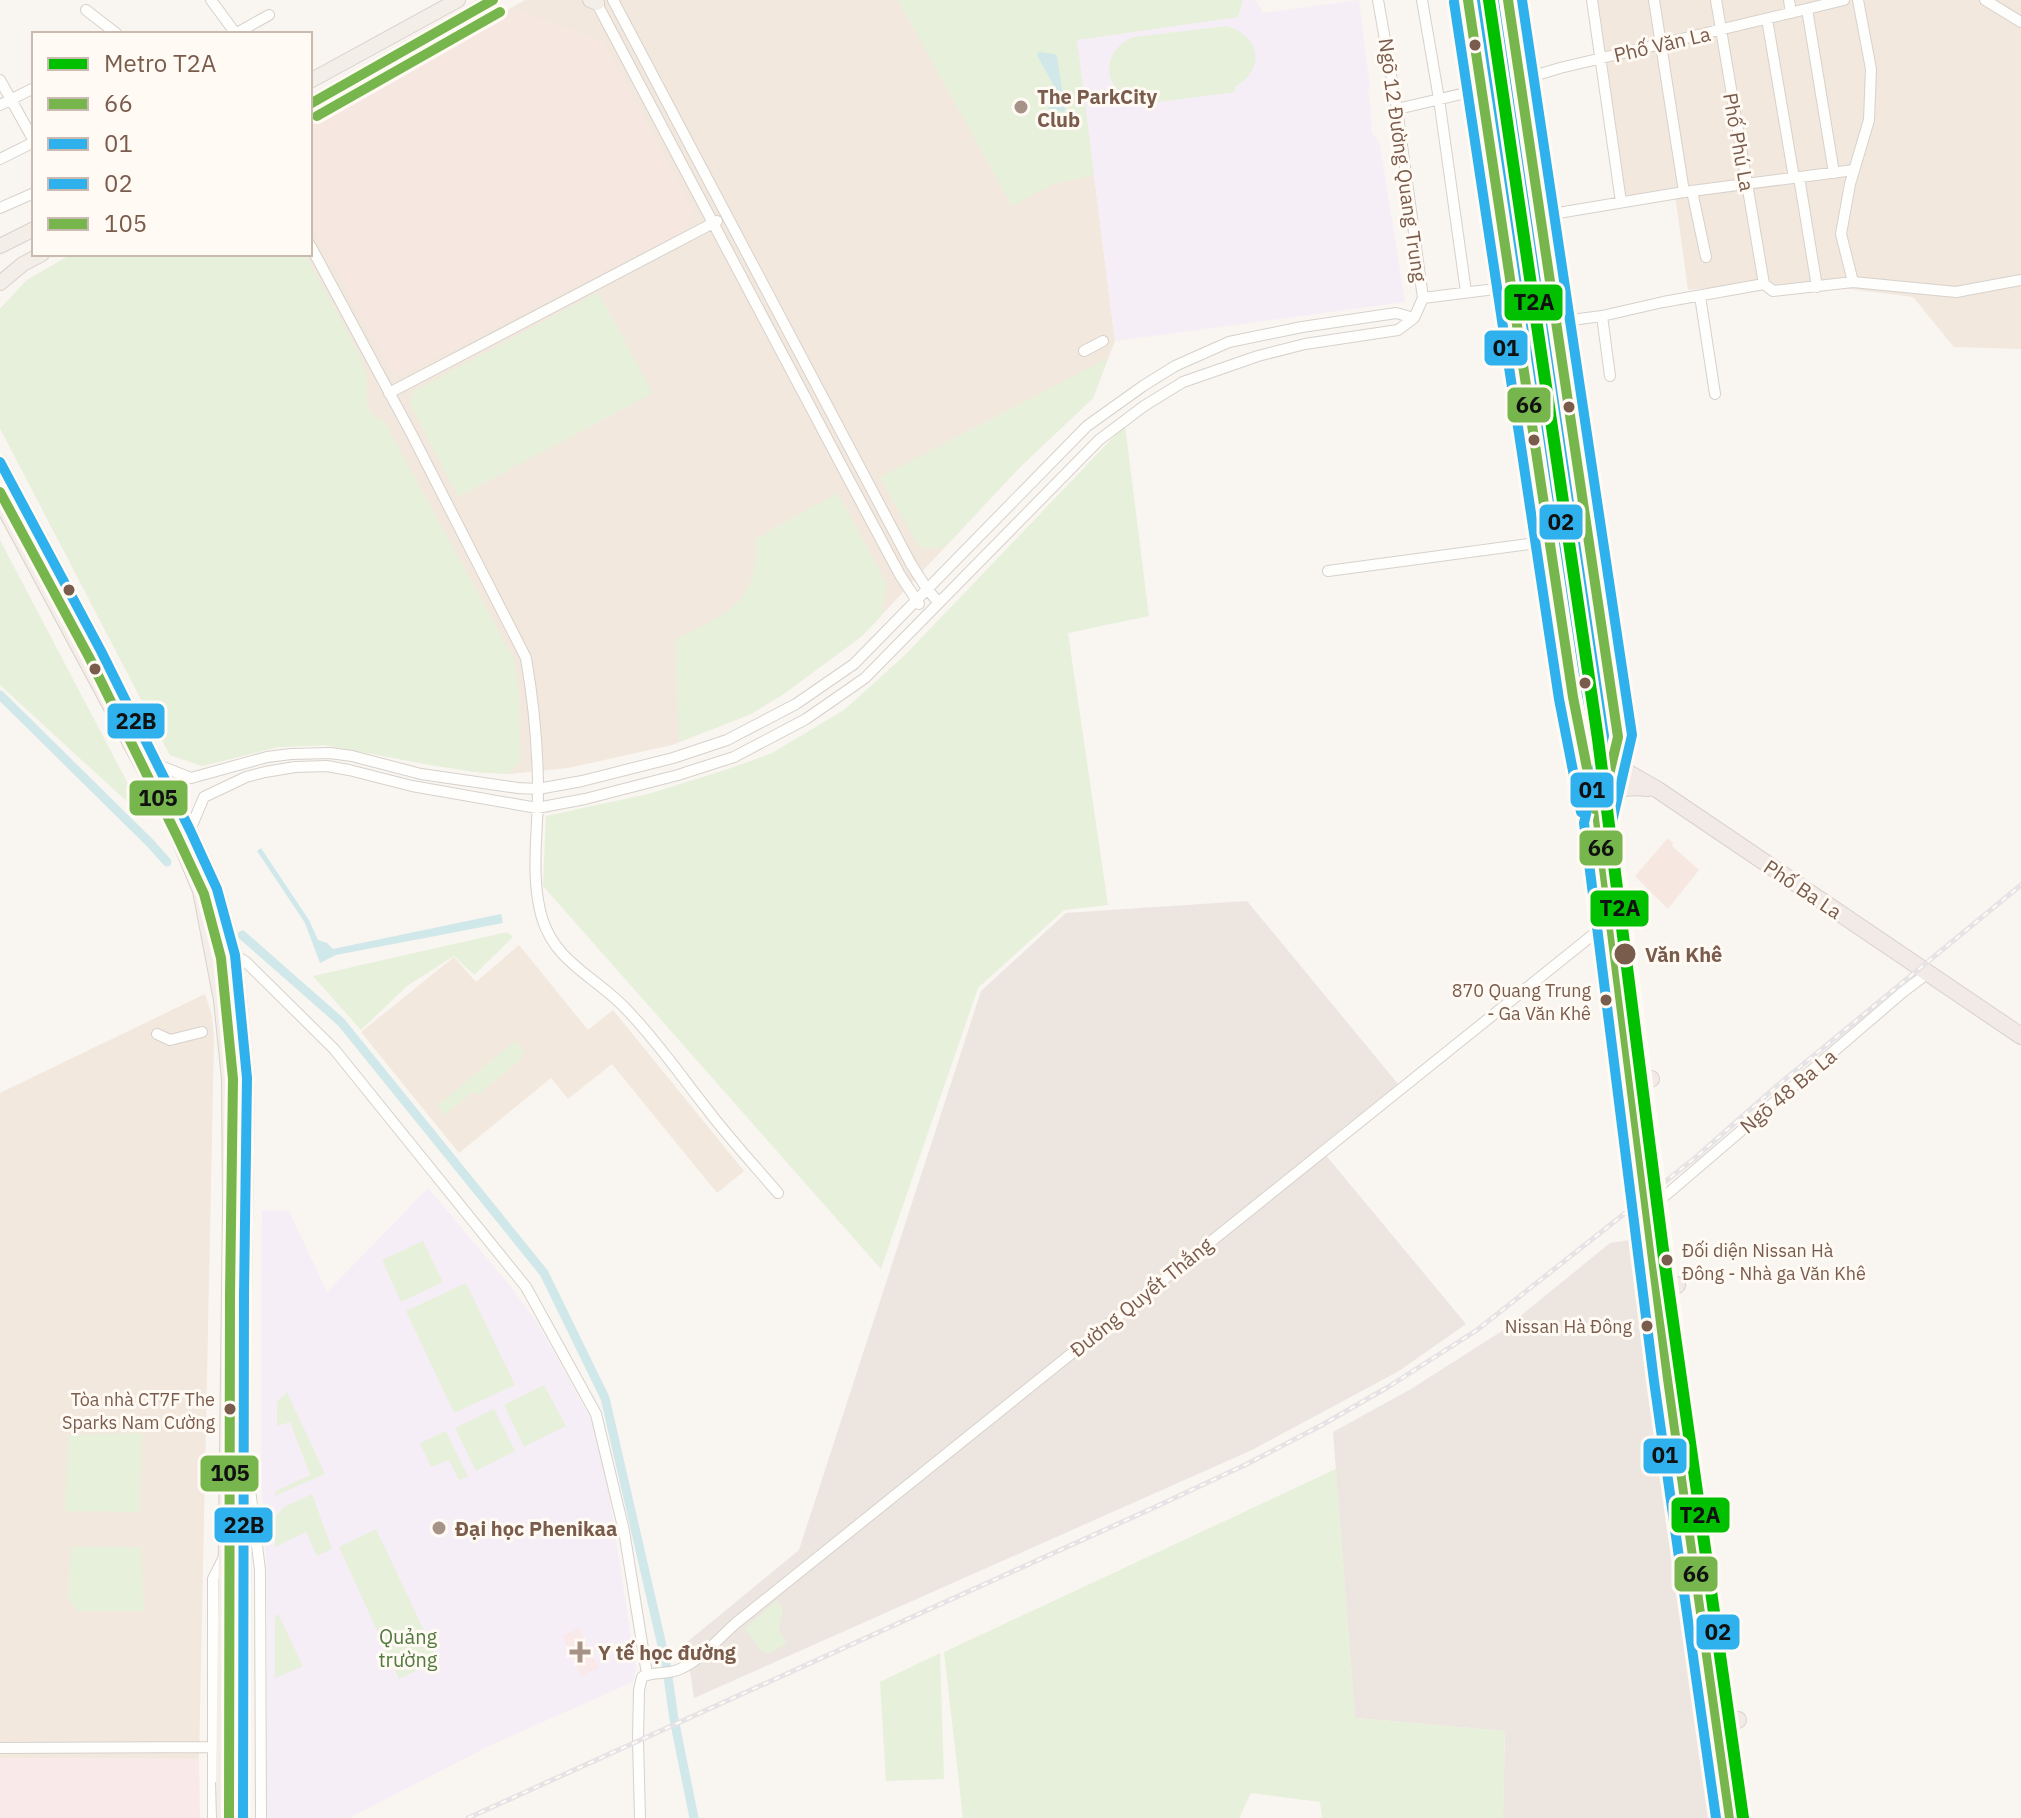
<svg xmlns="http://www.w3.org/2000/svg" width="2021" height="1818" viewBox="0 0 2021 1818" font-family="'IBM Plex Sans',sans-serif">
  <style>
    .residential { fill: #f2e8de }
    .commercial { fill: #f6e8e1 }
    .industrial { fill: #ede5e0 }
    .education { fill: #f6eef6 }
    .medical { fill: #fae9e9 }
    .green { fill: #e7f0db }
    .water { fill: #d0e8ea }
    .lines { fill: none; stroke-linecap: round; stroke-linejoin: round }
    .canal { stroke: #d0e8ea; stroke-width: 9 }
    .minor-casing { stroke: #d7d1cb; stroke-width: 12 }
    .major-casing { stroke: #dad1cc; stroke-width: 16 }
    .highway-casing { stroke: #dad1cc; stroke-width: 18 }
    .minor { stroke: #fefefd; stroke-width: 10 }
    .major { stroke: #f3eee8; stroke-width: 14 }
    .highway { stroke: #f2eae7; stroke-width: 16 }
    .rail-casing { stroke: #e6e3e7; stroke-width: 5 }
    .rail { stroke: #fffaf3; stroke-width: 2; stroke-dasharray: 6; stroke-linecap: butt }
    .major-bridge-casing { stroke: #dad1cc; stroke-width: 16; stroke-linecap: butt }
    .major-bridge { stroke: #f3eee8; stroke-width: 14 }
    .bus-1-casing { stroke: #fffaf3; stroke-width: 16 }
    .bus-2-casing { stroke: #fffaf3; stroke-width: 16 }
    .bus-3-casing { stroke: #fffaf3; stroke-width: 16 }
    .bus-4-casing { stroke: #fffaf3; stroke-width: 16 }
    .bus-5-casing { stroke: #fffaf3; stroke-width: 16 }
    .bus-1 { stroke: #76b64d; stroke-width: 10 }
    .bus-2 { stroke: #2fb1ed; stroke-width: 10 }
    .bus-3 { stroke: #2fb1ed; stroke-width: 10 }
    .bus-4 { stroke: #76b64d; stroke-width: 10 }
    .bus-5 { stroke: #2fb1ed; stroke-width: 10 }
    .metro-1-casing { stroke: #fffaf3; stroke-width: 18 }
    .metro-1 { stroke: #00c000; stroke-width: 12 }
    .bus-dot { fill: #7a5c4d; stroke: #fffaf3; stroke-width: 3 }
    .poi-dot { fill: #a69286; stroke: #fffaf3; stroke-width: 3 }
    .labels { text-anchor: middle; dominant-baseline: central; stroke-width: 6; stroke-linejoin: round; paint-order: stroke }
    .bus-label { font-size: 18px; fill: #7a5c4d; stroke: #fffaf3; text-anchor: end }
    .street-label { font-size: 20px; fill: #7a5c4d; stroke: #fffaf3 }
    .poi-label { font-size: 20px; font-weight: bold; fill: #7a5c4d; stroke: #fffaf3; text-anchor: start }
    .stop-label { font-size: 20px; font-weight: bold; fill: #7a5c4d; stroke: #fffaf3; text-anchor: start }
    .park-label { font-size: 20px; fill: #537a41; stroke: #fffaf3 }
    .line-badge { stroke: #fffaf3; stroke-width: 3 }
    .pale-badge-label { font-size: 22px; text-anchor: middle; font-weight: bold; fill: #111 }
  </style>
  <rect width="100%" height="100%" fill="#f9f5f0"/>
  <path class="residential" d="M525,0H1255L1263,13L1077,40L1115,341L1093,398L1019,468L862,636L785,693L751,714L672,745L568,768L508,774L476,772L431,765L325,745L278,747L202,766L170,755L0,428V309L27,280L72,254H310V124Z
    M1588,0H2021V349L1954,347L1913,297L1842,288L1768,295L1759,283L1688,290L1675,194L1618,202Z
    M519,945L588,1030L613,1010L744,1171L717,1193L612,1064L568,1099L551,1078L459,1153L361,1032L454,957L476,982Z
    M205,994L212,1016L214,1040L199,1759L0,1758V1093Z"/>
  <path class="commercial" d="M511,8L603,41L692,208L687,229L400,376L391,371L310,223V124Z
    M1668,838L1673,843L1672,846L1699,870L1668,909L1635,876Z"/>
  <path class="industrial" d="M1247,901L1398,1084L1319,1147L1466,1324L1399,1371L1252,1450L694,1698L686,1643L799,1550L981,991L1066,913Z
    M1642,1238L1716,1818H1503L1505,1731L1355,1718L1333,1432L1411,1389L1502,1331L1610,1243Z"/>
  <path class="education" d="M1156,0H1255L1263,13L1359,0L1370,87L1368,91L1371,114L1372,133L1380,144L1405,302L1115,341L1077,40L1170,26Z
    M428,1188L508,1283L537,1322L592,1421L607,1482L636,1668L633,1682L491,1745L349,1818H267V1574L261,1481L262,1210L289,1211L327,1292Z"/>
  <path class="medical" d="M579,1628L599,1668L581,1676L562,1636Z
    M0,1758L199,1759L200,1818H0Z"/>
  <path class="green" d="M898,0H1243L1238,17L1077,40L1094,175L1053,184L1012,206Z
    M1227,26C1261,37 1266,69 1235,87V92L1136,105V100C1100,91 1101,49 1134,37Z
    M72,254H305L357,350L367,375V404L374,417L384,421L514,659L518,685L521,761L508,774L476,772L431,765L325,745L278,747L202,766L170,755L0,428V309L27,280Z
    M598,292L653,393L458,497L410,404L414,391Z
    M1108,358L1093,398L1019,468L944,548L919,547L880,477Z
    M1125,425L1149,616L1068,633L1108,905L1064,910L978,988L881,1269L543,886L546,816L648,794L728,769L772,753L844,710L906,654Z
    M838,493L886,583L882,615L862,636L785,693L751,714L679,742L675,640C724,614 761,604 755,539Z
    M0,540L147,820L0,685Z
    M507,932L513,937L474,975L454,956L407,986L361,1030L313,976Z
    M515,1041L525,1052L520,1056L521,1059L478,1095L474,1091L444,1115L437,1106Z
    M423,1241L443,1282L401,1302L382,1260Z
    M466,1283L515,1385L454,1413L406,1311Z
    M544,1385L566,1426L524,1447L504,1405Z
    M287,1392L325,1474L275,1496L276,1491L310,1475L290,1422L277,1426V1402Z
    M494,1409L515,1451L476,1471L455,1428Z
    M446,1431L468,1477L459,1480L449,1460L431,1467L420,1443Z
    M142,1433L140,1512L65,1511L68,1435Z
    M1336,1469L1355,1718L1505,1731L1503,1818H1322L1320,1802L1251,1793L1239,1818H963L944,1652Z
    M312,1494L332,1549L317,1556L306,1532L275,1547L274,1518L284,1507Z
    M376,1529L438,1660L399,1679L339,1547Z
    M71,1547H141L144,1611H77L68,1599Z
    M777,1600L783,1609L779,1630L787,1643L770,1653L761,1651L745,1628Z
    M278,1614L303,1666L275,1678V1616Z
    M940,1653L944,1779L886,1781L880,1682Z"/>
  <path class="water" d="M1039,52L1055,54L1057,56L1065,110L1064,112L1049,109L1042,97L1044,93L1055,88L1037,55Z
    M261,848L309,920L318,940L327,943L333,949L501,914L503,923L336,955L320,963L305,923L257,851Z"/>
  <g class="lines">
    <path class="canal" d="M0,695L151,844L167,862
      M242,935L341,1022L544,1273L605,1398L666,1663L674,1719L694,1818"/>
    <g class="minor-casing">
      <path id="minor" d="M211,0L236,34
        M595,0L847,476L900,575L919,604
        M613,0L911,564L927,589L939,603
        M1422,0L1439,99L1466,292
        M1592,0L1621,202
        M1654,0L1684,192
        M1716,0L1764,284
        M1789,0L1791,13
        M1985,0L2021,22
        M1807,9L1834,173
        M86,10L117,34
        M1767,19L1794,178
        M235,34L269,15
        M0,80L34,141
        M0,105L34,88
        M1397,109C1452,96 1506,85 1560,68L1844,0
        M0,159L34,142
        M1799,177L1817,287
        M1692,191L1706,257
        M0,208L34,193
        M1540,216L1684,192L1854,170
        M310,245L410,431L526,658C533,699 538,749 538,791C538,833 530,877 542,918C556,964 597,977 627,1010C657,1041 681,1076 707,1109C729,1138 754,1165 778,1193
        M1853,282L1841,234L1850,184L1869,120L1871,69L1858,0
        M1764,284L1773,291L1853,282L1956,292L2021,280
        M1700,296L1715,394
        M1423,298L1511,287
        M1602,316L1610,376
        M1556,322L1602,316L1663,302L1764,284
        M1084,351L1103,341
        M389,393L717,221
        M1328,571L1588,536
        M158,765L191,778L267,757L291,754L330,753L352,756L421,774L518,788L538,789L582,781L673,758L727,740L796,704L854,664L1087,426L1143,386L1175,366L1229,342L1302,327L1396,313L1414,318
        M190,830L204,797L246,777L265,772L295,767L327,766L349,770L412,786L537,808L585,799L678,775L734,757L806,719L865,678L1099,440L1144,406L1183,382L1258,356L1305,344L1398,330L1414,318L1423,298L1397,109L1378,0
        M235,955L246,962L334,1049L526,1287L596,1414L624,1531L647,1674
        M157,1034L170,1040L202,1032
        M1647,1209L1666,1195L1903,992L1928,973
        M249,1481L260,1570L261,1818
        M0,1748L212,1747
        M213,1818V1579L224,1557
        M640,1818L638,1740L639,1690L642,1677C654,1671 668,1675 680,1669C700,1661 720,1637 736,1623L1610,921"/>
    </g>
    <g class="major-casing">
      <path id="major" d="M590,0L597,3
        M310,81L458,0
        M310,104L493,0
        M0,246L34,229
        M0,283L23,264L42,254
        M0,462L101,651L190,830L217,889L235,955L247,1078L244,1295L243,1770
        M0,501L169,816L200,891L221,1000L229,1079L230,1207L223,1782"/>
    </g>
    <g class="highway-casing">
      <path id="highway" d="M1468,0L1573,697L1598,821L1668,1379L1730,1818
        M1508,0L1618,737L1599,816
        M1583,747L1658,790L2021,1036
        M1604,805C1614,786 1629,786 1648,788
        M1629,1083L1651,1079
        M1657,1289L1677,1285
        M1716,1721L1738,1720"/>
    </g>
    <use href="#minor" class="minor"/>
    <use href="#major" class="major"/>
    <use href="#highway" class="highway"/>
    <g class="rail-casing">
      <path id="rail" d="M1632,1045L1645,1099
        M468,1818L1153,1508L1247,1464L1322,1425L1388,1387L1477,1330L1695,1158L1778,1085L2021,885"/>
    </g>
    <use href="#rail" class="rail"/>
    <g class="major-bridge-casing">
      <path id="major-bridge" d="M243,1770V1818
        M223,1782L224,1818"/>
    </g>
    <use href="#major-bridge" class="major-bridge"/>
    <g class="bus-1-casing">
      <path id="bus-1" d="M1468,0L1573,697L1595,809
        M1508,0L1618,737L1598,821L1668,1379L1730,1818
        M310,104L493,0"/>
    </g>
    <g class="bus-2-casing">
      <path id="bus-2" d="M1454,2L1559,699L1581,812
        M1494,2L1604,736L1584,823L1654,1381L1716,1818"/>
    </g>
    <g class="bus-3-casing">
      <path id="bus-3" d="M1482,0L1587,695L1609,806
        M1522,0L1632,735L1612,822L1682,1377L1744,1816"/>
    </g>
    <g class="bus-4-casing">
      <path id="bus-4" d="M317,116L500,12
        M0,492L89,657L177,836L204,894L221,958L233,1079L230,1295L229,1818"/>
    </g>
    <g class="bus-5-casing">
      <path id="bus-5" d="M0,462L101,651L190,830L217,889L235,955L247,1078L244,1295L243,1818"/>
    </g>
    <use href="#bus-1" class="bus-1"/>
    <use href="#bus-2" class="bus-2"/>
    <use href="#bus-3" class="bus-3"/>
    <use href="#bus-4" class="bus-4"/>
    <use href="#bus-5" class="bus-5"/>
    <g class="metro-1-casing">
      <path id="metro-1" d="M1489,0L1598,739L1664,1258L1743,1818"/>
    </g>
    <use href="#metro-1" class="metro-1"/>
  </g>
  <g class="bus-dot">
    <circle cx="1475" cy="45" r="7"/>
    <circle cx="1569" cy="407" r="7"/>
    <circle cx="1534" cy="440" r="7"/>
    <circle cx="69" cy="590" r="7"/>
    <circle cx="95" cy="669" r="7"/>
    <circle cx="1585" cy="683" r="7"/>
    <circle cx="1625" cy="954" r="12"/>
    <circle cx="1606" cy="1000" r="7"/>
    <circle cx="1667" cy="1260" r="7"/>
    <circle cx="1647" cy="1326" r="7"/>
    <circle cx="230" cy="1409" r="7"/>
  </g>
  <g class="poi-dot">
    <circle cx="1021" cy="107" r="8"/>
    <circle cx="439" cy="1528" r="8"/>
    <path d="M576 1640h8v8h8v8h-8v8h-8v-8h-8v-8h8z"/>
  </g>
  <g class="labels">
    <g class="bus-label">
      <text x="1591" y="990">870 Quang Trung<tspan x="1591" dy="23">- Ga Văn Khê</tspan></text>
      <text x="1682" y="1250" text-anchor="start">Đối diện Nissan Hà<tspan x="1682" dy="23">Đông - Nhà ga Văn Khê</tspan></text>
      <text x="1632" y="1326">Nissan Hà Đông</text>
      <text x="215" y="1399">Tòa nhà CT7F The<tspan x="215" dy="23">Sparks Nam Cường</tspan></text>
    </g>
    <g class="street-label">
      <text transform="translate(1662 44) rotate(-13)">Phố Văn La</text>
      <text transform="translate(1739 142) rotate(80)">Phố Phú La</text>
      <text transform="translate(1403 160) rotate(82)">Ngõ 12 Đường Quang Trung</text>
      <text transform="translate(1803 889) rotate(34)">Phố Ba La</text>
      <text transform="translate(1788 1091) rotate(-40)">Ngõ 48 Ba La</text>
      <text transform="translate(1141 1297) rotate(-39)">Đường Quyết Thắng</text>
    </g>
    <g class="poi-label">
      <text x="1037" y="96">The ParkCity<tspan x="1037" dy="23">Club</tspan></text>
      <text x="455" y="1528">Đại học Phenikaa</text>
      <text x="598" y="1652">Y tế học đường</text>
    </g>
    <g class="stop-label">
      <text x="1645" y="954">Văn Khê</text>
    </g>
    <g class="park-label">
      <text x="408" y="1636">Quảng<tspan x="408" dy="23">trường</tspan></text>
    </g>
  </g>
  <g class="line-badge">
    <rect x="1503" y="283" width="61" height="39" rx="8" fill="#00c000"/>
    <rect x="1483" y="329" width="46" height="38" rx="8" fill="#2fb1ed"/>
    <rect x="1506" y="386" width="46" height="38" rx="8" fill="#76b64d"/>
    <rect x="1538" y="503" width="46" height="38" rx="8" fill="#2fb1ed"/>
    <rect x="106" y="702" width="60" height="38" rx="8" fill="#2fb1ed"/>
    <rect x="1569" y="771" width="46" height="38" rx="8" fill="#2fb1ed"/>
    <rect x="128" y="779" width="61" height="38" rx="8" fill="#76b64d"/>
    <rect x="1578" y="829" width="46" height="38" rx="8" fill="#76b64d"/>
    <rect x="1589" y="889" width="61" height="39" rx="8" fill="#00c000"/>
    <rect x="1642" y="1437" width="46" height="38" rx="8" fill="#2fb1ed"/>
    <rect x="199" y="1454" width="61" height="39" rx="8" fill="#76b64d"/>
    <rect x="1670" y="1496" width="61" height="38" rx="8" fill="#00c000"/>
    <rect x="213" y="1506" width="61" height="38" rx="8" fill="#2fb1ed"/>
    <rect x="1673" y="1555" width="46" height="38" rx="8" fill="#76b64d"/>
    <rect x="1695" y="1613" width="46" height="38" rx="8" fill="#2fb1ed"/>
  </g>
  <g class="pale-badge-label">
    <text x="1534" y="310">T2A</text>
    <text x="1506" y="356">01</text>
    <text x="1529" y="413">66</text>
    <text x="1561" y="530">02</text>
    <text x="136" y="729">22B</text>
    <text x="1592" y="798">01</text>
    <text x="158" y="806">105</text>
    <text x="1601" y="856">66</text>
    <text x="1620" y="916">T2A</text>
    <text x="1665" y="1463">01</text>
    <text x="230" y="1481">105</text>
    <text x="1700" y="1523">T2A</text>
    <text x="244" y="1533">22B</text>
    <text x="1696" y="1582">66</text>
    <text x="1718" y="1640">02</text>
  </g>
  <rect x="32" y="32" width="280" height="224" fill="#fffaf3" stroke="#cabbb1" stroke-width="2"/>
  <rect x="48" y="58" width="40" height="12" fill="#00c000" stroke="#cabbb1" stroke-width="2"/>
  <text x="104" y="72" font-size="24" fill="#7a5c4d">Metro T2A</text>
  <rect x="48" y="98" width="40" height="12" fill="#76b64d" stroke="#cabbb1" stroke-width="2"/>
  <text x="104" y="112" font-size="24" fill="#7a5c4d">66</text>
  <rect x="48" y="138" width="40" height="12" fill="#2fb1ed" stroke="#cabbb1" stroke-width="2"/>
  <text x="104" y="152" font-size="24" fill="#7a5c4d">01</text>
  <rect x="48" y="178" width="40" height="12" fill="#2fb1ed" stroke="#cabbb1" stroke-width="2"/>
  <text x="104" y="192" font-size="24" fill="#7a5c4d">02</text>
  <rect x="48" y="218" width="40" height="12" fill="#76b64d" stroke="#cabbb1" stroke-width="2"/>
  <text x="104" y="232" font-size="24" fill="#7a5c4d">105</text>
</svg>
